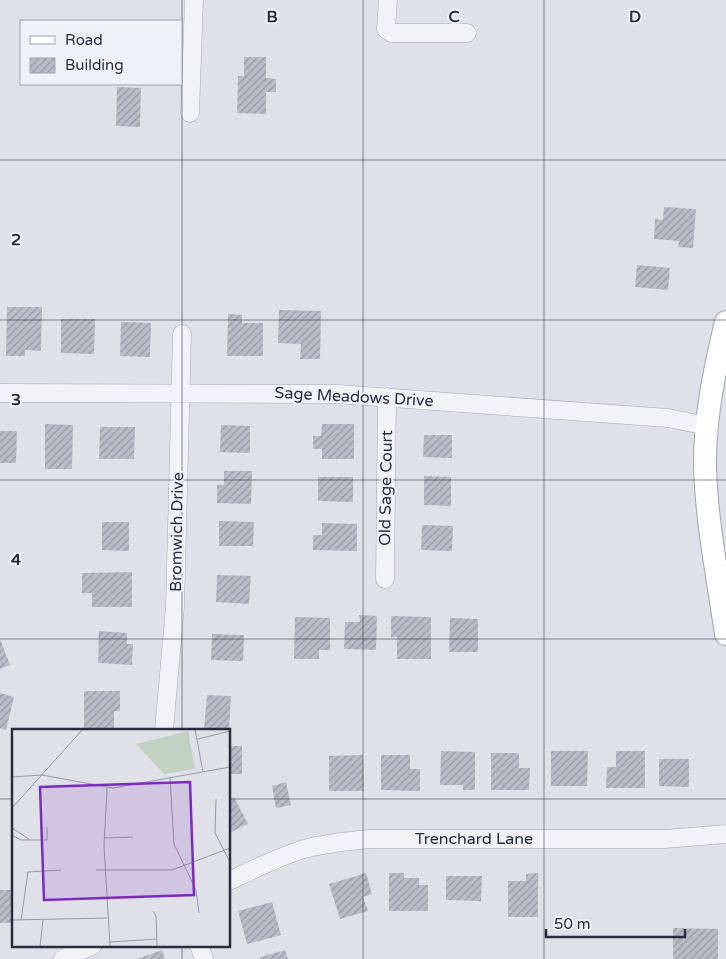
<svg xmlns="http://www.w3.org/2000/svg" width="726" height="959" viewBox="0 0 726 959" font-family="'Varela Round',sans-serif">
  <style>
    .building { fill: url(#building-hatch) }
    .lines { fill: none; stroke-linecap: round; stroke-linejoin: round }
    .minor-casing { stroke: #a5a7b2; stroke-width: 19 }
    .major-casing { stroke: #a0a3b4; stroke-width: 24 }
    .minor { stroke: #f3f3f7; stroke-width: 18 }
    .major { stroke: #fff; stroke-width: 22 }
    .grid { fill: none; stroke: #292c3f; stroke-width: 1; stroke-opacity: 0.55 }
    .labels { text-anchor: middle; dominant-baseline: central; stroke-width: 4; stroke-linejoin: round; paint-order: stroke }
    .street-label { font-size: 16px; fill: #292c3f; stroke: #f0f1f6 }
    .inset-road { fill: none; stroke: #9799a4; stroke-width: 1 }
    .view { fill: #7b2cbf; fill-opacity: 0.15; stroke: #7b2cbf; stroke-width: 2.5 }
    .inset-edge { fill: none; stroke: #292c3f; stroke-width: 2.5 }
    .grid-label { font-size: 16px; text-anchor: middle; font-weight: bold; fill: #292c3f; stroke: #f0f1f6; stroke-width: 4; stroke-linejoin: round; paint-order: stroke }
  </style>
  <defs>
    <pattern id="building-hatch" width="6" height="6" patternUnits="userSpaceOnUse" patternTransform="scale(1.25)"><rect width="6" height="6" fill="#bbbcc8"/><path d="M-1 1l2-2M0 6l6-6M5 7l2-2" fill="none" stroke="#9899a4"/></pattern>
  </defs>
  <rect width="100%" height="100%" fill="#e0e1e8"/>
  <path class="building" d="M244,57H266V78L276,79V92H266V114L237,113L238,76H244Z
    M117,87L141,88L140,127L116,126Z
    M664,207L696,209L693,248L678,247L679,241L654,239L655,219L663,220Z
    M637,265L670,268L668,290L635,287Z
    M7,307H42L41,351L25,350V356H6Z
    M279,310L321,311L320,359H300L301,344L278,343Z
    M228,314L242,315V323H263V356H227Z
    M61,319H95L94,354L61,353Z
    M121,322L151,323L150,357L120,356Z
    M45,424L73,425L72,469H45Z
    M322,424H354V459H322V449H313V436H321Z
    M221,425L250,426V453L220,452Z
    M100,427H135L134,459H99Z
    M0,431H17L16,463H0Z
    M424,435H452V458L423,457Z
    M224,471H252L251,504L217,503V485H224Z
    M424,476L451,477V506L424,505Z
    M318,477H353V502L318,501Z
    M219,521L254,522L253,546H219Z
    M102,522H129V551L102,550Z
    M322,523L357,524V551L313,550V535H322Z
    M422,525L453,526L452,551L421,550Z
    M132,572V607H92V593H82V573Z
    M217,575L251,576L249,604L216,602Z
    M359,615L377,616L376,650L344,649L345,622H360Z
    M391,616L431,617V659H397V637H391Z
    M295,617L330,618V650H319V659H294Z
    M450,618L478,619V652H449Z
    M99,631L127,633V644H133L132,665L98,663Z
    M212,634L244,635L243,661L211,660Z
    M0,639L10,665L0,669Z
    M84,691H120V711H114V730H84Z
    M0,693L14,697L6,730L0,728Z
    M207,695L231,696L229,730H204Z
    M229,746H242V774H229Z
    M441,751L475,752V790H463V785H440Z
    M551,751H588L587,786H551Z
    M616,751H645V788H606L607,767H616Z
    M491,753H519V768H530L529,790H491Z
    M363,755L364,791H329V756Z
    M381,755H410V769H420V791L381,790Z
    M659,759H689V787L659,786Z
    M286,782L291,805L276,808L272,786Z
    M234,797L248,824L229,833V799Z
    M366,873L372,894L363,897L368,911L340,919L329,884Z
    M389,873H404V878H419V885H428V911H389Z
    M538,873V917H508V881H526V874Z
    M446,876H482L481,901L446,900Z
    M0,890H14V923H0Z
    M272,902L281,935L247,944L238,911Z
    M673,928L718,929V959H673Z
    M162,950L165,959H137Z
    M285,950L288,959H260V957Z"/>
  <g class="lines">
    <g class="minor-casing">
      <path id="minor" d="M388,0L386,29L392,33H467
        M190,113L194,0
        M0,393L337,394L668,418L707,426
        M385,579L387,397
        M164,730L175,607L182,334
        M229,881C254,869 278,857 304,849C326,843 348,841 370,839H665L726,834
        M199,945L204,959
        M63,959L93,945"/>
    </g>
    <g class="major-casing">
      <path id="major" d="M726,322C715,368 705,415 705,463C706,520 718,578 726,634"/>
    </g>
    <use href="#minor" class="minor"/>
    <use href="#major" class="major"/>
  </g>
  <path class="grid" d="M182,0V730M363,0V959M544,0V959M0,160H726M0,320H726M0,480H726M0,639H726M0,799H14M229,799H726M182,945V959"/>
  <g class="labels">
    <g class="street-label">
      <text transform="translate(354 397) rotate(3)">Sage Meadows Drive</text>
      <text transform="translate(386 488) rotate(-89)">Old Sage Court</text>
      <text transform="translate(177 532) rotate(-89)">Bromwich Drive</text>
      <text x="474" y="839">Trenchard Lane</text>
    </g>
  </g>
  <g transform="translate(12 729)">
    <rect width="218" height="218" fill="#e0e1e8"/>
    <path d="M176,2L183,40L152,45L124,15Z" fill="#c2d2c2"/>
    <path class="inset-road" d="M183,0L191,43M186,10L218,2M30,46L101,59L218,38M0,48L30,46M158,49L162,115L184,161L187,184M95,59L92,117L98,217M204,70L203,104L218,133M0,79L71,0M0,99L17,110M0,106L9,111H35V98M92,109L121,108M84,141H160L218,119M141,182L144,187L145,217M0,191L95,189M9,191L16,143L49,141M98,213L145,210M28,217L31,191"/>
    <path class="view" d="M178,53L182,166L32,171L28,58Z"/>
    <rect width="218" height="218" class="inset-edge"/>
  </g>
  <g class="grid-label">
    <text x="272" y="22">B</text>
    <text x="454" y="22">C</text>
    <text x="635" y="22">D</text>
    <text x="16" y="245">2</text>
    <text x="16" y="405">3</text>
    <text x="16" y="565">4</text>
  </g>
  <rect x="20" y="20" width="162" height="65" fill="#f0f1f6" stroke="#a0a2ad"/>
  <rect x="30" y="36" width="25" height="8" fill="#ffffff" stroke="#a0a2ad"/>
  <text x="65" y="45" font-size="15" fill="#292c3f">Road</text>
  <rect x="30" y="58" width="25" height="15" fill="url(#building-hatch)" stroke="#a0a2ad"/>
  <text x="65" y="70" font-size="15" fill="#292c3f">Building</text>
  <path d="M546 929v8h139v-8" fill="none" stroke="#292c3f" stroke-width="2.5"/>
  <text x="554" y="929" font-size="15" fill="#292c3f" stroke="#f0f1f6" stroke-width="4" paint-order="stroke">50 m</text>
</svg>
